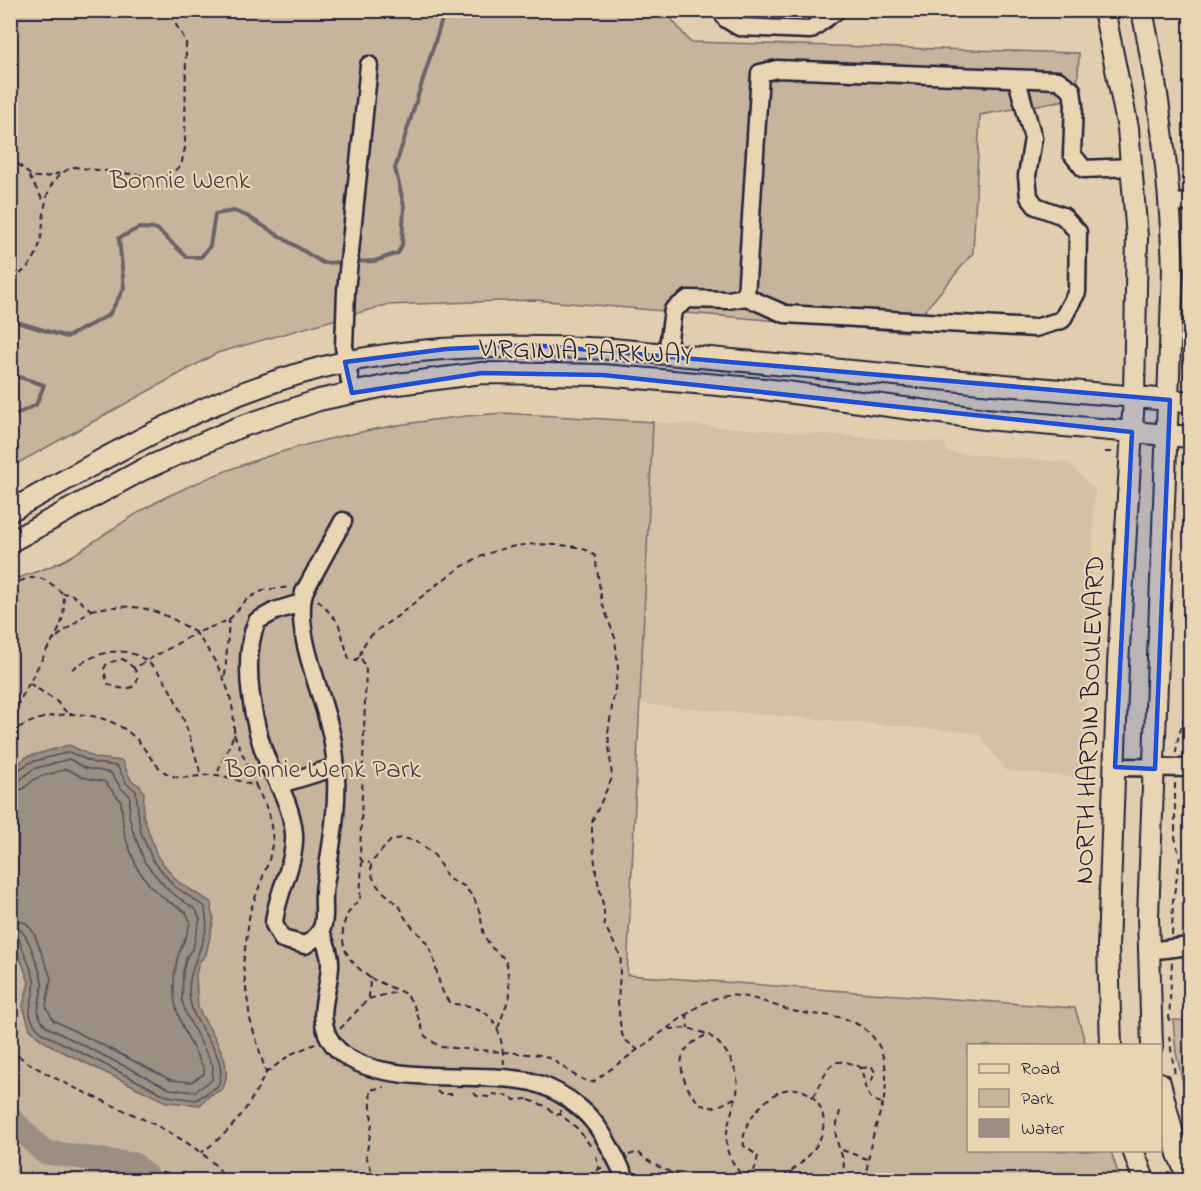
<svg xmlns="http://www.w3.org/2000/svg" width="1201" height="1191" viewBox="0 0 1201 1191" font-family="'Indie Flower',sans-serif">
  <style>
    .built { fill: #d3c0a5 }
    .green { fill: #c6b49d; stroke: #746b6c; stroke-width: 1.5 }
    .water { fill: #9b8f84; stroke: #6b6367; stroke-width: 1.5 }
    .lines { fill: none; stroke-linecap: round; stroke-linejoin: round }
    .shore { stroke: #524e58; stroke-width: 1.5 }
    .stream { stroke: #6b6367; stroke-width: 4 }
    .river { stroke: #9b8f84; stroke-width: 24 }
    .minor-casing { stroke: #22223b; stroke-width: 21 }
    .major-casing { stroke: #22223b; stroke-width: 24 }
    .path { stroke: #22223b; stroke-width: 2; stroke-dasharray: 6 4.5; stroke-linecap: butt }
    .minor { stroke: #ead5b3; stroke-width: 16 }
    .major { stroke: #ead5b3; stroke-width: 20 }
    .marked { fill: #1d4ed8; fill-opacity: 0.2; stroke: #1d4ed8; stroke-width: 4.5; stroke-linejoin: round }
    .labels { text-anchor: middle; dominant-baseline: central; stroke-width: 4.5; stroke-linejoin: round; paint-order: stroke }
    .park-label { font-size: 27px; fill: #433f4f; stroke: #ead5b3 }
    .street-label { font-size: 27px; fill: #22223b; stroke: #ead5b3 }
  </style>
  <rect width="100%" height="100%" fill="#e2ceae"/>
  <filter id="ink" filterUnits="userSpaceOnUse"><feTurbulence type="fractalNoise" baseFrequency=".0167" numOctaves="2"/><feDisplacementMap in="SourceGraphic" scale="12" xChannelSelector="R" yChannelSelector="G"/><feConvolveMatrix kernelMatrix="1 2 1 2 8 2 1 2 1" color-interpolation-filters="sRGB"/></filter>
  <g filter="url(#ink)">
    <path class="built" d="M653,422L945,443L947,452L1067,462L1095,490L1083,778L1005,770L978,733L640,704Z"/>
    <path class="green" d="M10,11H665L690,42L1079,53L1077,98L980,115L973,253L907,332L535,300L386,305L217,353L11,467Z
      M503,413L653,422L627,975L1075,1008L1086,1045L968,1046V1150L1111,1151L1120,1180H11V581C30,573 52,568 70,557C102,537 132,514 166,497C272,445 386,421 503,413Z
      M1173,1020L1190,1021V1113L1176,1053Z"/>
    <path class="water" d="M69,745L96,758L122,761L131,780L140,786L144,793L143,815L157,856L178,882L212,903L211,911L214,918L206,955L199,962L196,975L198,1008C210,1033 237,1062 222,1090L210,1095L200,1105L166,1102L55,1048L39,1038L30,1029L23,1006L29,982L11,933V772L26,757Z"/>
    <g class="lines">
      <path class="shore" d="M10,775L31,762L69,752L94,763L117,766L127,784L136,791L140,830L152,859L174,886L205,907C205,915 208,921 206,929C200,957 182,978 192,1009C200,1034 230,1058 218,1086L196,1100L167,1096L42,1033C18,1011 38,999 34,980C31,966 23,952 19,939L10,935
        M10,782L20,780L33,769L69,759L85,768L111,773L121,788L130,796L129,816L133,831L145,863L169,891L196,910L200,919L193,948L187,956L183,972L182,1000L186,1014L213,1066L212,1080L194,1092L170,1089L47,1027C30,1011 43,1000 42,982C41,973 29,939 23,933C20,928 16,928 10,927
        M10,791L23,789L36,778L67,769L82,777L105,782L121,801L124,834L137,868L151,887L166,900L186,912L190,921C189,936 180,946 177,960C166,1006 184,1030 204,1069V1074L191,1082L171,1080L53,1020L46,1006L51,978L34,933L26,923L10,918"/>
      <path class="stream" d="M352,262L375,261L398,253L402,245L404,206L395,168L445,10
        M10,320L67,337L109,315L124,288L119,238L139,228L157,229L187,257H201L210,246L215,214L234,211L247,216L323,263L345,262
        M10,374L44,385L36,405L10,417"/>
      <path class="river" d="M10,1118L44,1152L135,1165L150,1180"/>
      <g class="minor-casing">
        <path id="minor" d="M721,10L726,19L739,27L810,30L837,10
          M1171,202L1190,203
          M746,297L785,314L1035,328L1062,320L1077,292L1078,232L1063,216L1036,206L1029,197L1027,176L1033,138L1017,80
          M667,354L673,310L688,299L728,300L746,297L760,73L777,69L1058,80L1072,90L1074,105L1072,154L1084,169L1131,167
          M352,393L344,347L346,291L369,65
          M301,603L275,611L257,621C240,660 253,727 269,765C280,788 292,808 294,834C296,865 276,893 274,924L282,939L305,945C334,928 320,911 325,884C333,838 341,791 333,743C326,698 293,637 304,592L343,521
          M1115,767L1190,768
          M281,784L336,767
          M321,931C325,943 331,954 330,966C329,992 316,1013 329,1038C358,1092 478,1069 532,1082C550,1087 566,1096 580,1108C603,1127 613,1155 627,1180
          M1148,951L1190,946"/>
      </g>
      <g class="major-casing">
        <path id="major" d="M1104,10L1128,128L1137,237L1134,396L1118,665L1108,948L1111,1046
          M1142,10C1160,97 1170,182 1173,270L1148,916L1152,1046
          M10,511C117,451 223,388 345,362C433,344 523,345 612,349L1190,402
          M10,542L142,470L237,428L319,400L390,385L482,373L603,375L764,389L985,419L1190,437
          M1160,1083L1178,1154L1189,1180
          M1133,1150L1144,1180"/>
      </g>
      <path class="path" d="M10,157C30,172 28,184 59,173
        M29,176L44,202
        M10,279C66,255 21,186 74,167L164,178L181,166L185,148L186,41L167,10
        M1105,452H1114
        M1183,457L1190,461
        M10,586C35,573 43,575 63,594C66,613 61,631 49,646L10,719
        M318,600L338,622L349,659L356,660L360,656L366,668L360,857L362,861L370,863
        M1190,606L1188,627L1190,652
        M91,610C136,602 158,608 196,633L229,620L247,599L264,590L292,587
        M57,637L91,610L70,593L63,594
        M360,656C364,633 388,625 404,611C454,571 486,539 556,545C570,546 584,546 595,556L602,603L615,638L618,668L608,733L612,778L592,822V833L596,873L604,909V924L621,957L618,1002L621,1031L624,1039L638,1050
        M134,668L123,659L107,663L104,669L107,683C122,693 146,690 134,668L196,633C218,663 235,692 234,731C233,742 220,763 217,775
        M72,669C157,610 183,713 201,775
        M225,676L229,620
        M29,683L56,701L68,714
        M10,733C45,709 99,706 132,735C146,746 152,767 170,775C184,781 200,774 216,775C229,776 243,783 256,786L269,813L273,840L269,860L250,912L243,965L250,1019L266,1073C246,1111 236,1127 201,1153
        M234,734L256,786
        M1176,753C1177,732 1188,714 1190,692
        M362,861L360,900C343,911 337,939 349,957C354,965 363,972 370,978L369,998
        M1172,935L1173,900L1180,859L1175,837V783
        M370,978L406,994L413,1003L425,1036L440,1047L541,1055C560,1060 573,1080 593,1082L697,1007C735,984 755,1001 793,1011C808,1015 823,1014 838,1017C882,1027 892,1064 883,1103C860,1100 870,1081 860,1067C824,1050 828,1077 813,1097
        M687,1014L688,1028
        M1169,1021L1172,961
        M498,1028L510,995L507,965L505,959L492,948L484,936L480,913L474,898L464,886L448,879L435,856L417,841L402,838L391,840L371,863C370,885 383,891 397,904C401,906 402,912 404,916C410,926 418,932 425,941C439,960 434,983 449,1002C457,1006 464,1004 472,1007C499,1014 502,1040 504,1064
        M340,1029L368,999L401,991
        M669,1029L688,1028L707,1034
        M1169,1036L1175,1075
        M10,1049C67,1098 190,1122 227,1180
        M861,1068L872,1067L875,1072L872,1080L866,1082
        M266,1073L291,1054L315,1044
        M437,1091L440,1094H452L455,1091
        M474,1093L477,1096L490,1097L493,1095
        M492,1094L511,1096L514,1100L529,1099
        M735,1098C727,1101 717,1109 708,1107C690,1103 674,1066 685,1051C690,1043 700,1039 707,1034C726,1045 741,1071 737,1093C733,1110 724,1131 727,1148C729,1160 739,1171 745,1180
        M529,1100L545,1106L557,1115L560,1114
        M560,1110V1114L578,1129L592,1148
        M840,1111C838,1120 834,1132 837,1141C842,1160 847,1159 841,1180
        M842,1150L867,1159
        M629,1155L638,1152C653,1167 669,1170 686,1180
        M596,1156L599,1168
        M744,1177L755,1169L758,1156L744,1146C742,1132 748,1120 758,1109C767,1100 776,1091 789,1089C811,1086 827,1109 823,1129C819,1151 796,1169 778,1180
        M375,1180L366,1156L372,1124L370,1090L384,1087
        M578,1180L605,1166
        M865,1180L871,1143L883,1103"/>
      <use href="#minor" class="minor"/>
      <use href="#major" class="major"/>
    </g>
  </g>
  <path class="marked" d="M533,345L1170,400L1155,769L1115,767L1132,432L603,375L482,373L352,393L345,362L446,349Z"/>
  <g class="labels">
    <g class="park-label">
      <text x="180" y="181">Bonnie Wenk</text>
      <text x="323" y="770">Bonnie Wenk Park</text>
    </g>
    <g class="street-label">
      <text transform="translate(586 353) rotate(2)">VIRGINIA PARKWAY</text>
      <text transform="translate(1091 720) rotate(-88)">NORTH HARDIN BOULEVARD</text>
    </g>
  </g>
  <rect width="1201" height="1191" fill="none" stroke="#ead5b3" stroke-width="36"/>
  <rect x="18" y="18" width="1165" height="1155" fill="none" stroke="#22223b" stroke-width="2" filter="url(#ink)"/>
  <rect x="967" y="1044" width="195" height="108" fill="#ead5b3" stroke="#9a8d83" stroke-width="1.5"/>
  <rect x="979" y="1064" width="30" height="9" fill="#ead5b3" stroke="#9a8d83" stroke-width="1.5"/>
  <text x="1021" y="1074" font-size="18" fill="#22223b">Road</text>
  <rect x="979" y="1089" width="30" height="18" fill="#c6b49d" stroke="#9a8d83" stroke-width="1.5"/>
  <text x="1021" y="1104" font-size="18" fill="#22223b">Park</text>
  <rect x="979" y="1119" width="30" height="18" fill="#9b8f84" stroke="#9a8d83" stroke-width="1.5"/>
  <text x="1021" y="1134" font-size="18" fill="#22223b">Water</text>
</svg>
